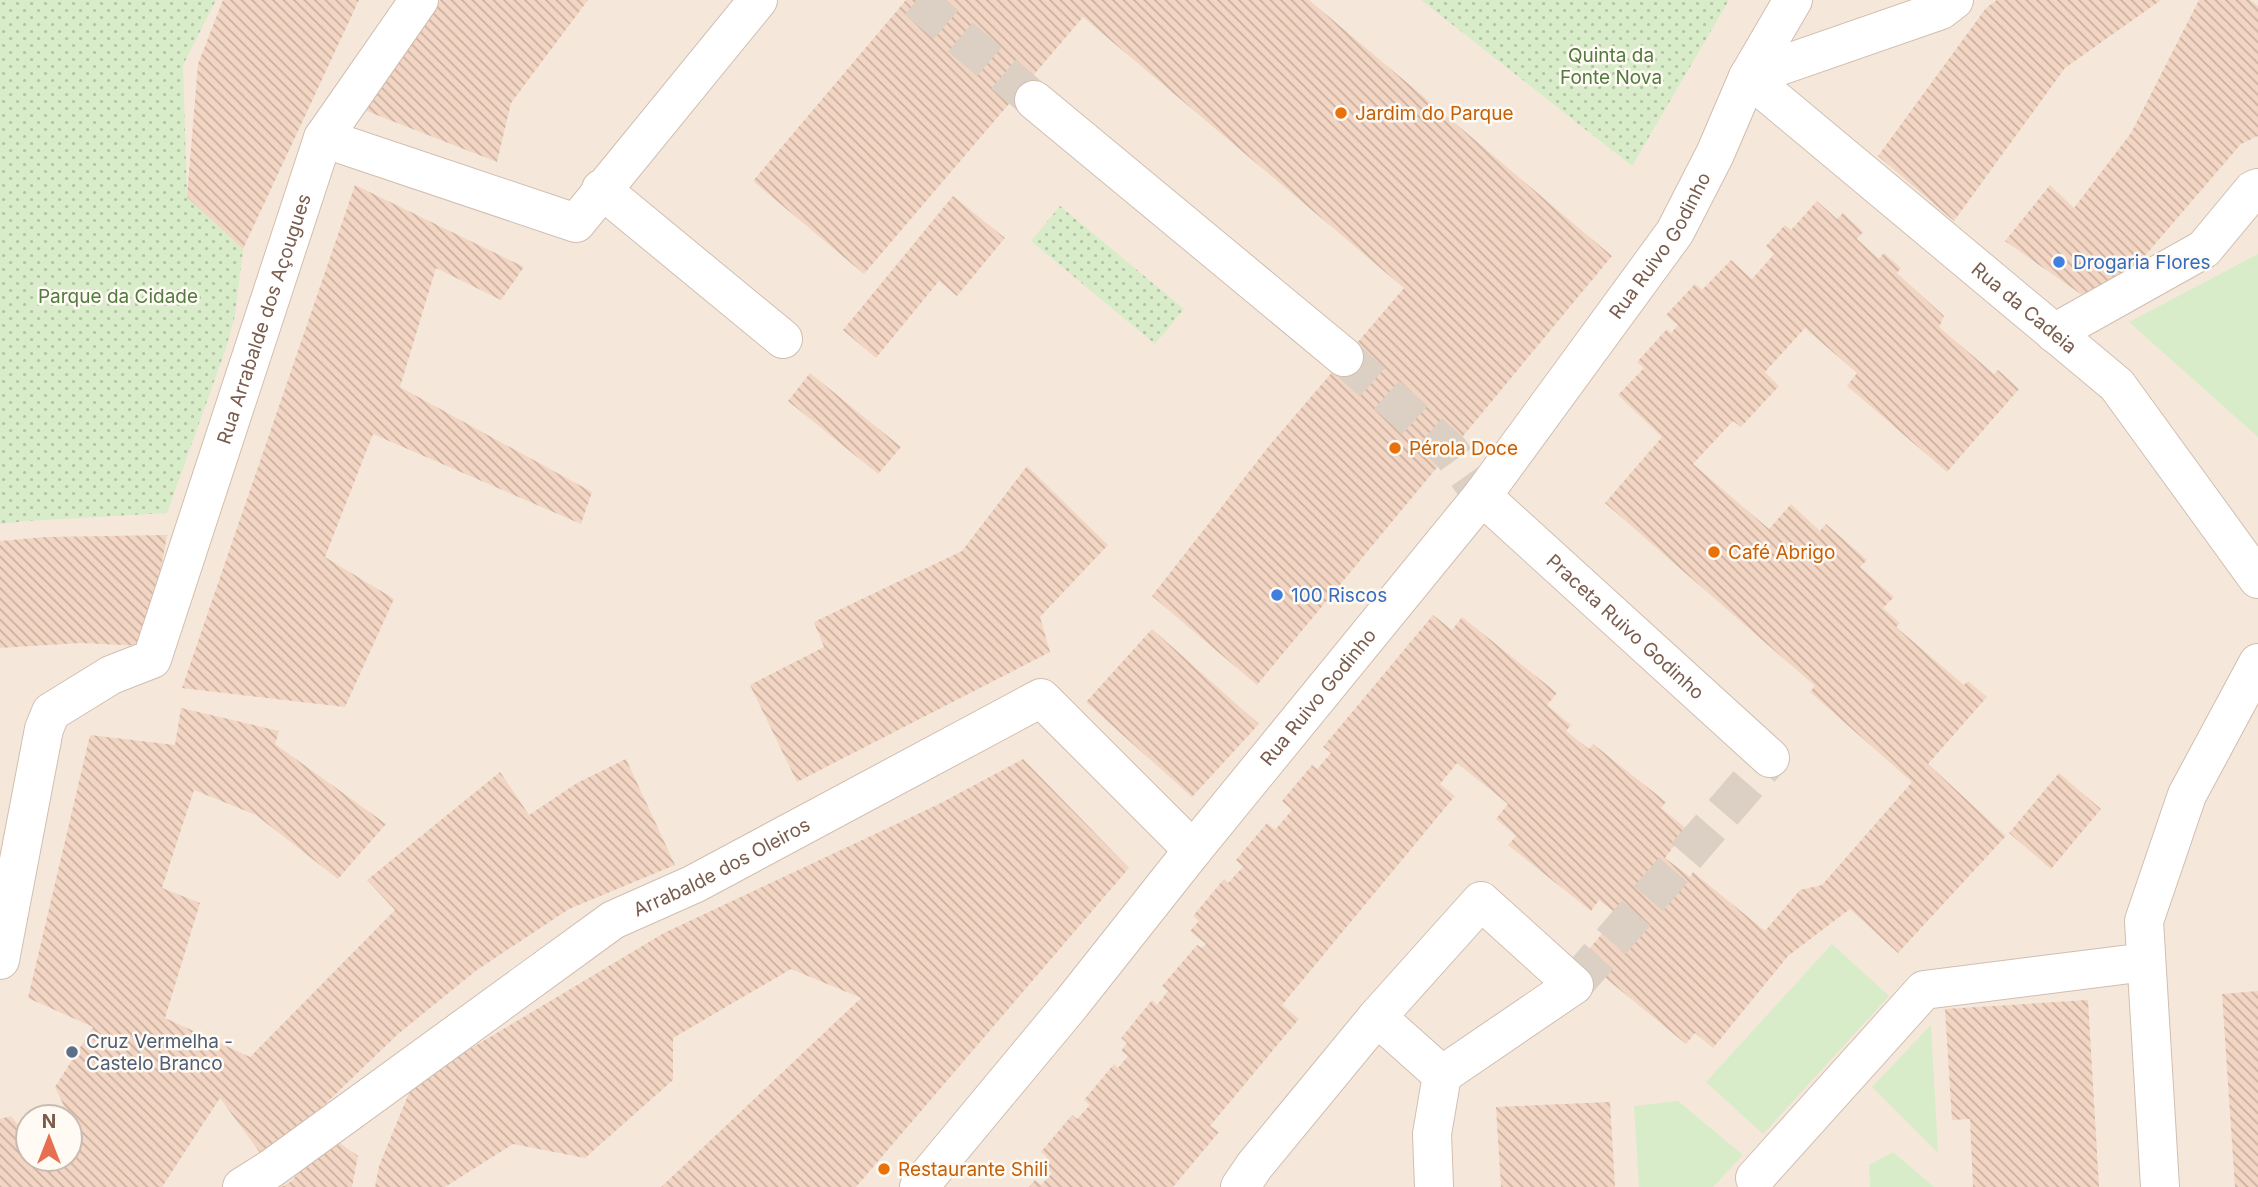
<svg xmlns="http://www.w3.org/2000/svg" width="2258" height="1187" viewBox="0 0 2258 1187" font-family="Inter,sans-serif">
  <style>
    .residential { fill: #f5e8da; fill-rule: evenodd }
    .grass { fill: #d8ecc9 }
    .park { fill: url(#park-dots) }
    .building { fill: url(#building-back-hatch) }
    .lines { fill: none; stroke-linecap: round; stroke-linejoin: round }
    .minor-tunnel { stroke: #dcd0c4; stroke-width: 38; stroke-dasharray: 38 19; stroke-linecap: butt }
    .minor-casing { stroke: #d1beb0; stroke-width: 40 }
    .minor { stroke: #fff; stroke-width: 38 }
    .food-dot { fill: #e8710a; stroke: #fffaf3; stroke-width: 2.5 }
    .shop-dot { fill: #3f7fe0; stroke: #fffaf3; stroke-width: 2.5 }
    .service-dot { fill: #5c6f8a; stroke: #fffaf3; stroke-width: 2.5 }
    .labels { text-anchor: middle; dominant-baseline: central; stroke-width: 5; stroke-linejoin: round; paint-order: stroke }
    .park-label { font-size: 19px; fill: #537a41; stroke: #fffaf3 }
    .food-label { font-size: 19px; fill: #c56008; stroke: #fffaf3; text-anchor: start }
    .street-label { font-size: 19px; fill: #7a5c4d; stroke: #fffaf3 }
    .shop-label { font-size: 19px; fill: #366cbe; stroke: #fffaf3; text-anchor: start }
    .service-label { font-size: 19px; fill: #4e5e75; stroke: #fffaf3; text-anchor: start }
  </style>
  <defs>
    <pattern id="park-dots" width="8" height="8" patternUnits="userSpaceOnUse" patternTransform="scale(1.75)"><rect width="8" height="8" fill="#d8ecc9"/><path d="M2 2h.1M6 6h.1" fill="none" stroke="#b4c2a5" stroke-width="1.8" stroke-linecap="round"/></pattern>
    <pattern id="building-back-hatch" width="6" height="6" patternUnits="userSpaceOnUse" patternTransform="scale(1.75)"><rect width="6" height="6" fill="#f3d5c3"/><path d="M-1 5l2 2M0 0l6 6M5-1l2 2" fill="none" stroke="#cab0a1"/></pattern>
  </defs>
  <rect width="100%" height="100%" fill="#fdf6ec"/>
  <path class="residential" d="M0,0H2258V1187H0ZM28,1117H70V1159H28Z"/>
  <path class="grass" d="M2258,254V437L2129,322Z
    M1832,944L1889,996L1763,1134L1706,1082Z
    M1931,1025L1938,1153L1872,1087Z
    M1678,1101L1743,1155L1713,1187H1639L1634,1106Z
    M1893,1152L1934,1187H1870L1869,1165Z"/>
  <path class="park" d="M0,0H216L183,65L187,197L243,249L235,315L226,348L167,513L26,521L0,524Z
    M1421,0H1729L1632,166Z
    M1060,206L1184,309L1155,344L1031,241Z"/>
  <path class="building" d="M223,0H359L243,249L187,197L198,64Z
    M440,0H588L511,103L497,162L364,110Z
    M906,0H1309L1612,256L1257,685L1152,596L1269,446L1404,288L1083,17L864,274L753,181Z
    M1997,0H2161L2065,68L1954,221L1878,156L1986,8Z
    M2199,0H2250L2258,6V136L2241,144L2137,265L2085,297L2005,241L2050,185L2074,208L2131,133Z
    M355,185L524,267L501,300L436,268L400,387L592,492L581,524L373,434L325,557L394,599L345,707L182,688Z
    M953,196L1005,238L957,296L939,281L876,358L843,330Z
    M1817,201L1837,219L1843,213L1863,232L1857,239L1879,259L1884,253L1901,268L1897,273L1944,316L1939,327L1994,374L1998,370L2019,389L1947,472L1847,386L1857,373L1805,328L1765,372L1779,386L1741,427L1733,421L1693,464L1769,529L1791,504L1820,531L1826,524L1867,560L1860,567L1894,597L1883,608L1900,623L1896,627L1964,685L1968,681L1987,697L1928,764L2006,836L1898,953L1850,909L1788,956L1713,1048L1695,1033L1686,1044L1602,975L1610,966L1589,949L1618,915L1599,900L1591,911L1508,845L1516,836L1496,819L1508,804L1457,763L1440,784L1455,796L1282,1005L1299,1019L1210,1126L1219,1132L1173,1187H1029L1035,1180L1041,1185L1052,1173L1040,1164L1047,1157L1041,1152L1072,1115L1077,1119L1090,1105L1084,1100L1114,1064L1118,1068L1128,1056L1121,1051L1127,1043L1121,1038L1152,1000L1157,1005L1168,991L1162,986L1197,945L1202,948L1206,944L1190,931L1199,921L1193,916L1224,879L1228,883L1243,867L1236,860L1267,823L1275,830L1292,810L1282,801L1312,765L1317,769L1331,753L1323,747L1433,615L1452,630L1462,617L1557,693L1547,705L1571,725L1566,731L1589,749L1593,744L1666,802L1661,808L1687,829L1665,858L1690,877L1693,872L1765,931L1800,890L1822,885L1912,782L1810,692L1815,686L1605,503L1662,437L1618,395L1644,368L1637,362L1667,329L1671,333L1678,325L1666,315L1695,284L1702,290L1731,260L1752,279L1774,254L1766,246L1785,225L1791,230Z
    M810,373L901,447L878,474L788,401Z
    M1027,466L1108,545L1040,617L1050,652L797,782L750,685L824,647L814,622L962,551Z
    M167,535L147,646L80,643L0,648V541L46,537Z
    M1152,629L1259,724L1192,797L1086,702Z
    M181,708L279,731L275,744L386,824L338,879L256,815L194,790L162,888L200,903L165,1018L250,1057L395,910L367,880L500,772L529,815L577,783L626,759L675,865L569,909L477,970L398,1034L266,1161L220,1098L162,1187H0V1119L11,1116L25,1134L28,1132V1159H70V1117H49L64,1106L55,1087L93,1027L28,998L90,735L175,745Z
    M1023,759L1129,868L856,1187H661L861,998L791,969L673,1038V1080L585,1158L513,1144L445,1187H375L379,1166L413,1083L664,933L939,804Z
    M2059,773L2101,809L2051,869L2009,833Z
    M2258,991V1187H2235L2222,994Z
    M2088,1000L2099,1187H1973L1970,1119L1952,1120L1945,1009Z
    M1610,1102L1615,1187H1501L1496,1107Z
    M327,1134L358,1156L352,1187H281L292,1181Z"/>
  <g class="lines">
    <path class="minor-tunnel" d="M917,0L1034,100
      M1344,357L1450,451L1482,496
      M1574,985L1770,758"/>
    <g class="minor-casing">
      <g id="minor">
        <path id="s1" d="M1748,77L2117,385L2258,579"/>
        <path d="M1748,77L1941,10L1954,0"/>
        <path d="M1034,100L1344,357"/>
        <path d="M323,138L576,223L758,0"/>
        <path d="M601,189L783,339"/>
        <path d="M2054,333L2204,249L2253,190L2258,188"/>
        <path id="s2" d="M1482,496L1770,758"/>
        <path id="s3" d="M0,960L44,729L51,712L111,675L152,659L323,138L419,0"/>
        <path d="M1377,1017L1442,1075"/>
        <path d="M1755,1178L1924,990L2146,962"/>
        <path id="s4" d="M242,1187L272,1168L613,920L694,884L1041,698L1193,850"/>
        <path id="s5" d="M919,1187L1071,1004L1193,850L1482,496L1675,232L1715,154L1748,77L1793,0"/>
        <path d="M1240,1187L1255,1165L1377,1017L1481,901L1574,985L1442,1075L1432,1134L1434,1187"/>
        <path d="M2160,1187L2144,921L2187,795L2258,663"/>
      </g>
    </g>
    <use href="#minor" class="minor"/>
  </g>
  <g class="food-dot">
    <circle cx="1341" cy="113" r="7"/>
    <circle cx="1395" cy="448" r="7"/>
    <circle cx="1714" cy="552" r="7"/>
    <circle cx="884" cy="1169" r="7"/>
  </g>
  <g class="shop-dot">
    <circle cx="2059" cy="262" r="7"/>
    <circle cx="1277" cy="595" r="7"/>
  </g>
  <circle class="service-dot" cx="72" cy="1052" r="7"/>
  <g class="labels">
    <g class="park-label">
      <text x="1611" y="55">Quinta da<tspan x="1611" dy="22">Fonte Nova</tspan></text>
      <text x="118" y="296">Parque da Cidade</text>
    </g>
    <g class="food-label">
      <text x="1355" y="113">Jardim do Parque</text>
      <text x="1409" y="448">Pérola Doce</text>
      <text x="1728" y="552">Café Abrigo</text>
      <text x="898" y="1169">Restaurante Shili</text>
    </g>
    <g class="street-label">
      <text stroke="none"><textPath href="#s5" startOffset="1199">Rua Ruivo Godinho</textPath></text>
      <text stroke="none"><textPath href="#s1" startOffset="360">Rua da Cadeia</textPath></text>
      <text stroke="none"><textPath href="#s3" startOffset="726">Rua Arrabalde dos Açougues</textPath></text>
      <text stroke="none"><textPath href="#s2" startOffset="194">Praceta Ruivo Godinho</textPath></text>
      <text stroke="none"><textPath href="#s5" startOffset="632">Rua Ruivo Godinho</textPath></text>
      <text stroke="none"><textPath href="#s4" startOffset="578">Arrabalde dos Oleiros</textPath></text>
    </g>
    <g class="shop-label">
      <text x="2073" y="262">Drogaria Flores</text>
      <text x="1291" y="595">100 Riscos</text>
    </g>
    <g class="service-label">
      <text x="86" y="1041">Cruz Vermelha -<tspan x="86" dy="22">Castelo Branco</tspan></text>
    </g>
  </g>
  <g transform="translate(49 1138)"><circle r="33" fill="#fffaf3" stroke="#cabbb1" stroke-width="2"/>
  <path d="M0-5L12 26L0 18L-12 26Z" fill="#e76f51"/>
  <text y="-10" font-size="19" font-weight="bold" text-anchor="middle" fill="#7a5c4d">N</text>
  </g>
</svg>
